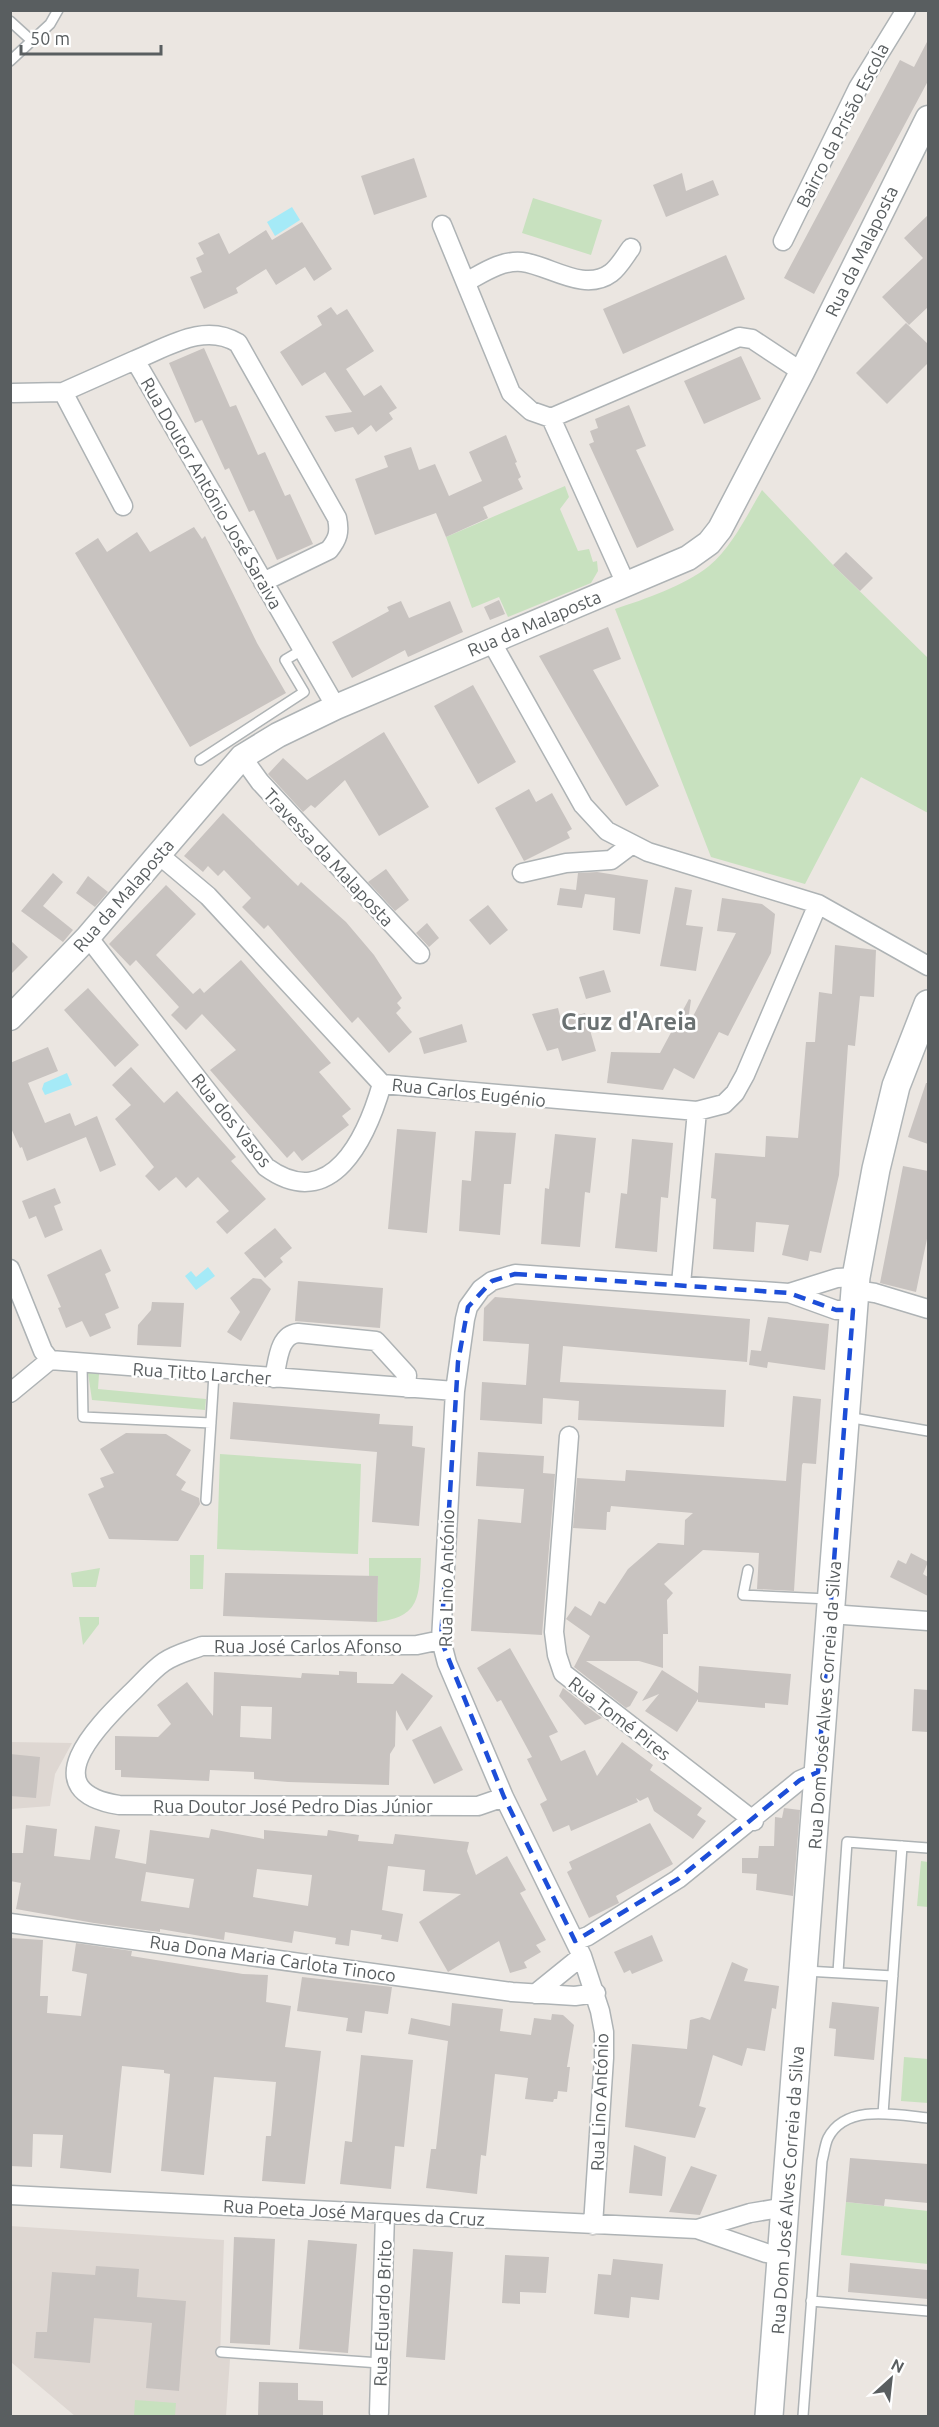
<svg xmlns="http://www.w3.org/2000/svg" width="939" height="2427" viewBox="0 0 939 2427" font-family="Ubuntu,sans-serif">
  <style>
    .education { fill: #ded7d2 }
    .green { fill: #c8e1bf }
    .water { fill: #a5eaf7 }
    .building { fill: #c8c3c0; fill-rule: evenodd }
    .lines { fill: none; stroke-linecap: round; stroke-linejoin: round }
    .service-casing { stroke: #aeb3b5; stroke-width: 12 }
    .minor-casing { stroke: #aeb3b5; stroke-width: 21 }
    .tertiary-casing { stroke: #aeb3b5; stroke-width: 27 }
    .secondary-casing { stroke: #b0b5b7; stroke-width: 30 }
    .service { stroke: #fff; stroke-width: 9 }
    .minor { stroke: #fff; stroke-width: 18 }
    .tertiary { stroke: #fff; stroke-width: 24 }
    .secondary { stroke: #fff; stroke-width: 27 }
    .marked { fill: none; stroke: #1d4ed8; stroke-width: 4.5; stroke-dasharray: 12 8; stroke-linejoin: round }
    .labels { text-anchor: middle; dominant-baseline: central; stroke-width: 5; stroke-linejoin: round; paint-order: stroke }
    .street-label { font-size: 18px; fill: #595e60; stroke: #fff }
    .district-label { font-size: 24px; font-weight: bold; fill: #6a7172; stroke: #fff }
  </style>
  <rect width="100%" height="100%" fill="#ebe6e1"/>
  <path class="education" d="M11,1742L72,1743L55,1774L50,1806L11,1809Z
    M10,2226L224,2240L220,2357L230,2359L226,2416H75L11,2362Z"/>
  <path class="green" d="M533,198L602,220L591,255L522,233Z
    M565,486L569,497L560,509L578,551L589,549L593,562L597,561L598,571L591,583L508,617L499,597L472,608L446,537Z
    M762,490L833,565L928,658V813L861,777L805,884L711,857L615,609C645,599 684,586 709,566C732,547 747,515 762,490Z
    M88,1373L99,1374L98,1389L206,1399L205,1410L92,1400Z
    M220,1454L361,1464L358,1554L217,1549Z
    M190,1555H204L203,1589H190Z
    M369,1558H421C419,1596 421,1617 377,1622L378,1576H369Z
    M100,1568L96,1587H73L71,1573Z
    M79,1617H99V1624L83,1645Z
    M921,1861L928,1862V1907L917,1906Z
    M904,2057L928,2059V2103L901,2101Z
    M846,2202L928,2211V2264L841,2255Z
    M135,2400L176,2403L175,2416H134Z"/>
  <path class="water" d="M292,207L300,220L275,236L267,222Z
    M67,1073L72,1085L45,1095L42,1089L44,1083Z
    M208,1267L215,1276L196,1290L185,1276L191,1271L196,1277Z"/>
  <path class="building" d="M928,40V81L814,294L784,278L900,60L914,67Z
    M414,158L427,197L374,215L361,176Z
    M682,173L686,191L713,180L719,195L666,217L653,185Z
    M928,215V307L909,325L882,297L923,258L904,238Z
    M302,222L332,269L314,281L305,267L276,285L266,269L236,288L238,293L204,309L190,277L202,272L196,258L204,254L198,243L219,233L229,254L266,230L272,240Z
    M726,255L745,299L623,354L603,309Z
    M331,307L337,315L347,309L374,351L346,369L364,396L381,385L397,408L389,413L393,419L376,432L371,425L358,435L353,427L335,432L325,416L352,412L325,372L302,386L280,352L322,325L317,316Z
    M906,323L928,344V363L887,404L856,373Z
    M204,348L230,407L236,405L258,455L265,452L285,496L290,494L313,544L277,560L254,510L249,512L229,468L225,470L202,420L195,423L169,363Z
    M741,356L761,399L704,424L684,381Z
    M629,405L646,446L636,450L674,530L637,548L589,444L594,442L590,431L598,428L595,419Z
    M506,435L517,462L515,463L521,477L518,479L523,489L483,507L488,518L446,537L436,513L375,535L355,479L388,467L384,456L411,447L419,470L435,464L449,496L482,481L469,452Z
    M194,527L202,539L205,536L257,643L286,693L190,747L75,553L98,538L107,552L137,532L150,552Z
    M846,552L873,578L860,591L833,565Z
    M499,600L505,614L490,620L484,607Z
    M401,601L409,618L450,601L463,632L408,657L405,650L352,678L332,642L389,611L387,607Z
    M608,627L621,659L593,670L659,786L626,806L539,656Z
    M473,685L516,762L478,784L434,706Z
    M384,732L429,807L379,836L345,780L315,808L311,805L303,812L268,774L283,758L307,780Z
    M529,789L536,802L552,793L572,829L567,832L570,838L524,861L495,808Z
    M223,813L298,886L301,882L346,922L374,955L402,998L397,1003L401,1008L396,1013L412,1032L389,1053L358,1017L352,1023L268,925L264,929L242,907L251,898L224,870L218,876L208,866L203,872L184,856Z
    M386,869L409,900L395,911L368,882Z
    M597,872L648,880L640,934L613,930L615,898L585,894L582,908L557,905L560,888L576,890L578,873Z
    M53,873L63,882L43,906L73,930L63,942L21,911Z
    M88,876L108,892L95,907L76,893Z
    M166,885L196,914L156,955L193,994L200,988L204,993L241,960L331,1063L319,1072L351,1109L342,1116L349,1125L302,1161L294,1151L287,1158L210,1070L236,1050L202,1014L186,1030L171,1015L179,1007L136,960L130,966L109,944Z
    M675,887L692,890L686,925L703,927L696,971L660,966Z
    M722,898L762,904L775,914L771,953L728,1036L719,1032L694,1079L674,1068L663,1090L607,1083L611,1052L660,1053L689,999L691,1000L687,1028L736,933L717,931Z
    M488,905L508,930L490,945L469,920Z
    M427,923L439,938L429,947L416,933Z
    M10,940L28,957L10,975Z
    M835,945L876,950L874,997L860,996L855,1046L848,1045L839,1175L821,1253L810,1251L808,1261L782,1255L789,1225L756,1222L754,1252L713,1249L716,1199L711,1198L715,1153L765,1157L766,1136L798,1138L806,1042H815L819,992L832,994Z
    M604,970L611,992L586,999L579,977Z
    M88,988L139,1045L115,1067L64,1010Z
    M558,1008L561,1020L585,1013L596,1051L562,1061L558,1048L547,1051L532,1014Z
    M462,1024L467,1042L424,1054L419,1038Z
    M48,1047L58,1071L28,1083L45,1123L70,1113L75,1126L97,1116L116,1165L100,1172L86,1137L27,1161L22,1147L20,1148L10,1126V1063Z
    M131,1067L164,1103L177,1091L236,1157L231,1161L266,1199L227,1234L216,1222L229,1211L198,1177L186,1188L176,1177L159,1191L145,1176L154,1167L115,1119L131,1105L112,1085Z
    M926,1083H928V1144L908,1137Z
    M397,1129L436,1132L427,1233L388,1229Z
    M475,1131L516,1133L511,1184H504L500,1235L459,1231L462,1180L471,1181Z
    M555,1134L596,1138L590,1193L585,1192L580,1247L541,1244L545,1188L549,1189Z
    M632,1139L673,1143L668,1198L661,1197L657,1252L615,1248L621,1193L627,1194Z
    M903,1166L928,1171V1234L916,1292L880,1283Z
    M55,1188L61,1203L54,1206L63,1230L45,1238L36,1216L29,1219L22,1201Z
    M275,1228L292,1248L280,1258L283,1262L265,1278L244,1253Z
    M101,1249L111,1271L105,1274L119,1308L105,1314L111,1328L90,1337L82,1321L66,1328L58,1308L61,1307L47,1275Z
    M253,1278L261,1279L271,1289L241,1341L227,1332L240,1312L230,1298Z
    M298,1281L383,1288L380,1328L295,1321Z
    M495,1297L750,1319L747,1362L563,1346L560,1382L726,1390L724,1427L578,1420L579,1401L543,1398L542,1424L480,1420L482,1382L526,1385L529,1344L483,1341L484,1308Z
    M152,1302L184,1303L181,1347L137,1345L138,1325L151,1310Z
    M768,1317L829,1324L825,1370L768,1362L767,1368L749,1365L751,1350L761,1351Z
    M793,1396L821,1399L816,1464L803,1463L802,1465L794,1591L757,1589L759,1553L703,1550L664,1584L673,1593L667,1600L668,1634H663V1668L639,1661H586L638,1692L630,1706L626,1708L574,1667L590,1636L566,1619L575,1606L591,1616L599,1601L605,1604L628,1569L658,1543L684,1545L685,1520L693,1513L611,1506L610,1512H607L606,1530L573,1528L577,1478L625,1481L626,1470L786,1481Z
    M233,1402L380,1414L379,1424L413,1426L412,1446L425,1448L419,1526L372,1522L377,1452L230,1439Z
    M126,1433L166,1434L191,1450L176,1475L186,1482L181,1490L199,1498L200,1504L178,1541L109,1539L88,1494L104,1487L100,1478L114,1473L100,1449Z
    M478,1452L544,1456L543,1473L555,1474L542,1635L471,1631L478,1519L521,1523L524,1489L476,1486Z
    M911,1553L928,1562L923,1574L928,1577V1596L890,1577L898,1560L906,1564Z
    M225,1573L378,1576L377,1622L223,1616Z
    M510,1648L558,1732L549,1736L561,1761L585,1750L597,1776L622,1742L653,1765L650,1770L702,1808L697,1815L706,1821L693,1839L654,1811L648,1797L640,1801L636,1798L638,1802L571,1831L569,1825L553,1832L540,1804L547,1800L527,1759L532,1757L501,1700L497,1702L477,1668Z
    M699,1666L791,1674L788,1705L765,1703V1708L698,1702V1699L677,1732L645,1711L659,1694L642,1701L662,1670L698,1693Z
    M339,1671L357,1672V1683L393,1684L402,1673L433,1696L407,1731L396,1710L395,1746L390,1754L389,1785L288,1782L254,1779V1772L210,1770L209,1781L121,1777V1770H115V1736L158,1737L171,1724L157,1705L187,1682L213,1716L214,1672L301,1678L302,1673L339,1675ZM241,1706L272,1707L271,1739L240,1737Z
    M563,1688L602,1718L585,1725L559,1696Z
    M914,1689L928,1690V1732L912,1731Z
    M441,1726L463,1770L434,1784L412,1740Z
    M10,1754L40,1757L36,1798L10,1796Z
    M784,1808L800,1810L793,1896L756,1890L757,1874L742,1873V1858H758L759,1846H774L775,1817L782,1818Z
    M650,1823L673,1864L616,1896L619,1903L589,1918L567,1872L572,1869L569,1862Z
    M26,1825L57,1829L54,1856L90,1860L95,1826L120,1830L115,1858L146,1864L150,1830L209,1838L211,1829L264,1839V1830L327,1836L328,1830L359,1835L358,1841L393,1844L395,1834L469,1842L467,1851L476,1875L507,1856L526,1890L520,1893L546,1940L536,1945L541,1952L524,1962L527,1968L510,1973L499,1941L448,1972L419,1922L461,1894L423,1891L425,1870L388,1866L382,1910L403,1914L398,1942L381,1939L382,1935L351,1930L349,1946L335,1944L336,1938L294,1931L292,1943L225,1932L224,1940L160,1929V1932L94,1923L16,1909L21,1883L10,1881V1853H23ZM257,1869L312,1875L308,1906L253,1897ZM146,1872L194,1879L189,1908L141,1901Z
    M652,1935L663,1961L632,1974L630,1970L624,1973L614,1952Z
    M10,1938L43,1940L40,1996H48L47,2013L81,2016L87,1974L72,1971L76,1943L132,1951L131,1956L243,1974L268,1975L266,2002L291,2006L285,2047L321,2051L305,2184L262,2181L266,2136H271L276,2082L214,2077L204,2175L161,2171L170,2074L164,2073V2070L122,2066L111,2173L60,2168L63,2135L33,2134L32,2167L10,2166Z
    M732,1962L748,1969L744,1981L779,1986L776,2009L772,2008L765,2051L747,2048L742,2066L713,2055L699,2106L706,2108L695,2138L625,2127L632,2044L687,2049L690,2020L702,2017L710,2020Z
    M302,1977L392,1987L388,2014L365,2011L362,2033L346,2031L348,2018L297,2011Z
    M832,2002L879,2007L874,2060L834,2056L836,2029L829,2028Z
    M452,2003L503,2009L500,2031L531,2035L534,2018L551,2020L552,2014L563,2015L574,2025L567,2067H570L567,2092L558,2091L557,2099H554L553,2102L525,2099L528,2078L495,2074L486,2156L481,2155L477,2194L426,2188L431,2149H436L448,2041L408,2034L411,2018L450,2026Z
    M361,2055L413,2060L404,2147L395,2146L391,2189L340,2184L345,2141L352,2142Z
    M634,2145L666,2157L662,2196L629,2193Z
    M850,2158L928,2164V2203L885,2199L884,2206L846,2202Z
    M691,2166L717,2175L700,2215L669,2212Z
    M234,2237L275,2239L270,2345L230,2343Z
    M308,2240L357,2244L348,2353L299,2349Z
    M413,2249L453,2252L445,2360L406,2357Z
    M505,2255L549,2257L546,2293L520,2292V2304L502,2303Z
    M613,2259L663,2264L659,2300L631,2297L629,2318L594,2314L598,2274L611,2275Z
    M850,2263L928,2270V2299L848,2292Z
    M96,2266L139,2269L137,2297L186,2301L179,2391L146,2388L152,2323L94,2318L90,2363L34,2358L36,2332H47L52,2272L95,2275Z
    M259,2382L298,2383V2400L323,2401V2416H258Z"/>
  <g class="lines">
    <g class="service-casing">
      <path id="service" d="M10,21L32,41
        M10,61L50,24L58,10
        M200,760L304,692L285,660L302,650
        M82,1364L83,1417L211,1423
        M847,1417L928,1431
        M206,1500L214,1374
        M748,1570L743,1595L829,1599
        M806,1971L893,1976
        M838,1972L847,1842L928,1848
        M883,2114L902,1846
        M811,2301L928,2311
        M221,2352L380,2363
        M803,2416L822,2161C824,2154 825,2144 828,2138C846,2103 897,2115 928,2118"/>
    </g>
    <g class="minor-casing">
      <path id="minor" d="M442,225L511,393L531,411L551,418L626,584
        M783,241L858,88L906,10
        M466,282C483,273 501,260 522,262C549,265 584,293 611,273C619,267 625,256 631,248
        M135,360C168,347 204,322 238,343L337,518C340,532 338,539 329,550L263,582
        M63,392L123,506
        M13,393L63,392L135,360L336,707
        M551,418L739,337L752,339L802,372
        M491,641L583,805L607,831L648,852L818,904L928,966
        M242,757L260,782L420,954
        M158,854L208,896L382,1084L697,1111L724,1104L735,1093L745,1075L818,904
        M522,873L566,863L611,860L631,845
        M88,937L266,1167C332,1215 367,1136 382,1084
        M10,1269L43,1351L50,1360L455,1391
        M681,1284L697,1111
        M855,1290L875,1293L928,1309
        M789,1293L837,1278L856,1277
        M274,1378C278,1362 278,1335 298,1333L376,1341L407,1375L406,1388
        M10,1393L50,1360
        M569,1436L554,1632L557,1655L563,1673L754,1821
        M830,1614L928,1621
        M441,1640L417,1645L202,1646C189,1651 176,1654 164,1662C151,1671 141,1684 130,1694C96,1727 33,1791 119,1805L478,1806L504,1797
        M10,1923L512,1992L575,1996L596,1993
        M575,1941L588,1936L678,1879L800,1780L818,1772
        M535,1994L582,1956
        M10,2195L697,2229L766,2253L782,2256
        M593,2225L604,2058V2032L600,2011L582,1956L504,1797L447,1663L441,1640L455,1391L465,1319L468,1307L481,1289L492,1281L515,1274L789,1293L836,1310H853
        M697,2229L750,2213L786,2207
        M379,2413L385,2214"/>
    </g>
    <g class="tertiary-casing">
      <path id="tertiary" d="M10,1018L88,937L242,757L278,735L336,707L688,558L709,543L720,529L802,372L928,118"/>
    </g>
    <g class="secondary-casing">
      <path id="secondary" d="M769,2416L856,1277L876,1169L896,1086L928,1004"/>
    </g>
    <use href="#service" class="service"/>
    <use href="#minor" class="minor"/>
    <use href="#tertiary" class="tertiary"/>
    <use href="#secondary" class="secondary"/>
  </g>
  <path class="marked" d="M515,1274L789,1293L836,1310H853L818,1772L800,1780L678,1879L575,1941L504,1797L441,1640L458,1362L468,1307L492,1281Z"/>
  <g class="labels">
    <g class="street-label">
      <text transform="translate(842 125) rotate(-63)">Bairro da Prisão Escola</text>
      <text transform="translate(861 251) rotate(-64)">Rua da Malaposta</text>
      <text transform="translate(212 493) rotate(60)">Rua Doutor António José Saraiva</text>
      <text transform="translate(534 623) rotate(-23)">Rua da Malaposta</text>
      <text transform="translate(329 857) rotate(47)">Travessa da Malaposta</text>
      <text transform="translate(123 895) rotate(-49)">Rua da Malaposta</text>
      <text transform="translate(469 1092) rotate(6)">Rua Carlos Eugénio</text>
      <text transform="translate(232 1120) rotate(51)">Rua dos Vasos</text>
      <text transform="translate(202 1373) rotate(4)">Rua Titto Larcher</text>
      <text transform="translate(446 1578) rotate(-89)">Rua Lino António</text>
      <text x="308" y="1646">Rua José Carlos Afonso</text>
      <text transform="translate(824 1705) rotate(-86)">Rua Dom José Alves Correia da Silva</text>
      <text transform="translate(620 1718) rotate(38)">Rua Tomé Pires</text>
      <text x="293" y="1806">Rua Doutor José Pedro Dias Júnior</text>
      <text transform="translate(273 1958) rotate(8)">Rua Dona Maria Carlota Tinoco</text>
      <text transform="translate(599 2102) rotate(-88)">Rua Lino António</text>
      <text transform="translate(787 2190) rotate(-86)">Rua Dom José Alves Correia da Silva</text>
      <text transform="translate(354 2212) rotate(3)">Rua Poeta José Marques da Cruz</text>
      <text transform="translate(382 2313) rotate(-88)">Rua Eduardo Brito</text>
    </g>
    <g class="district-label">
      <text x="629" y="1021">Cruz d'Areia</text>
    </g>
  </g>
  <rect width="939" height="2427" fill="none" stroke="#595e60" stroke-width="24"/>
  <g transform="translate(891 2379) rotate(27)" stroke="#ffffff" stroke-width="4.5" paint-order="stroke">
  <path d="M0-4.5L10 22L0 15L-10 22Z" fill="#595e60"/>
  <text y="-9" font-size="16" font-weight="bold" text-anchor="middle" fill="#595e60">N</text>
  </g>
  <path d="M21 45v9h140v-9" fill="none" stroke="#595e60" stroke-width="3"/>
  <text x="30" y="45" font-size="18" fill="#595e60" stroke="#ffffff" stroke-width="4.5" paint-order="stroke">50 m</text>
</svg>
